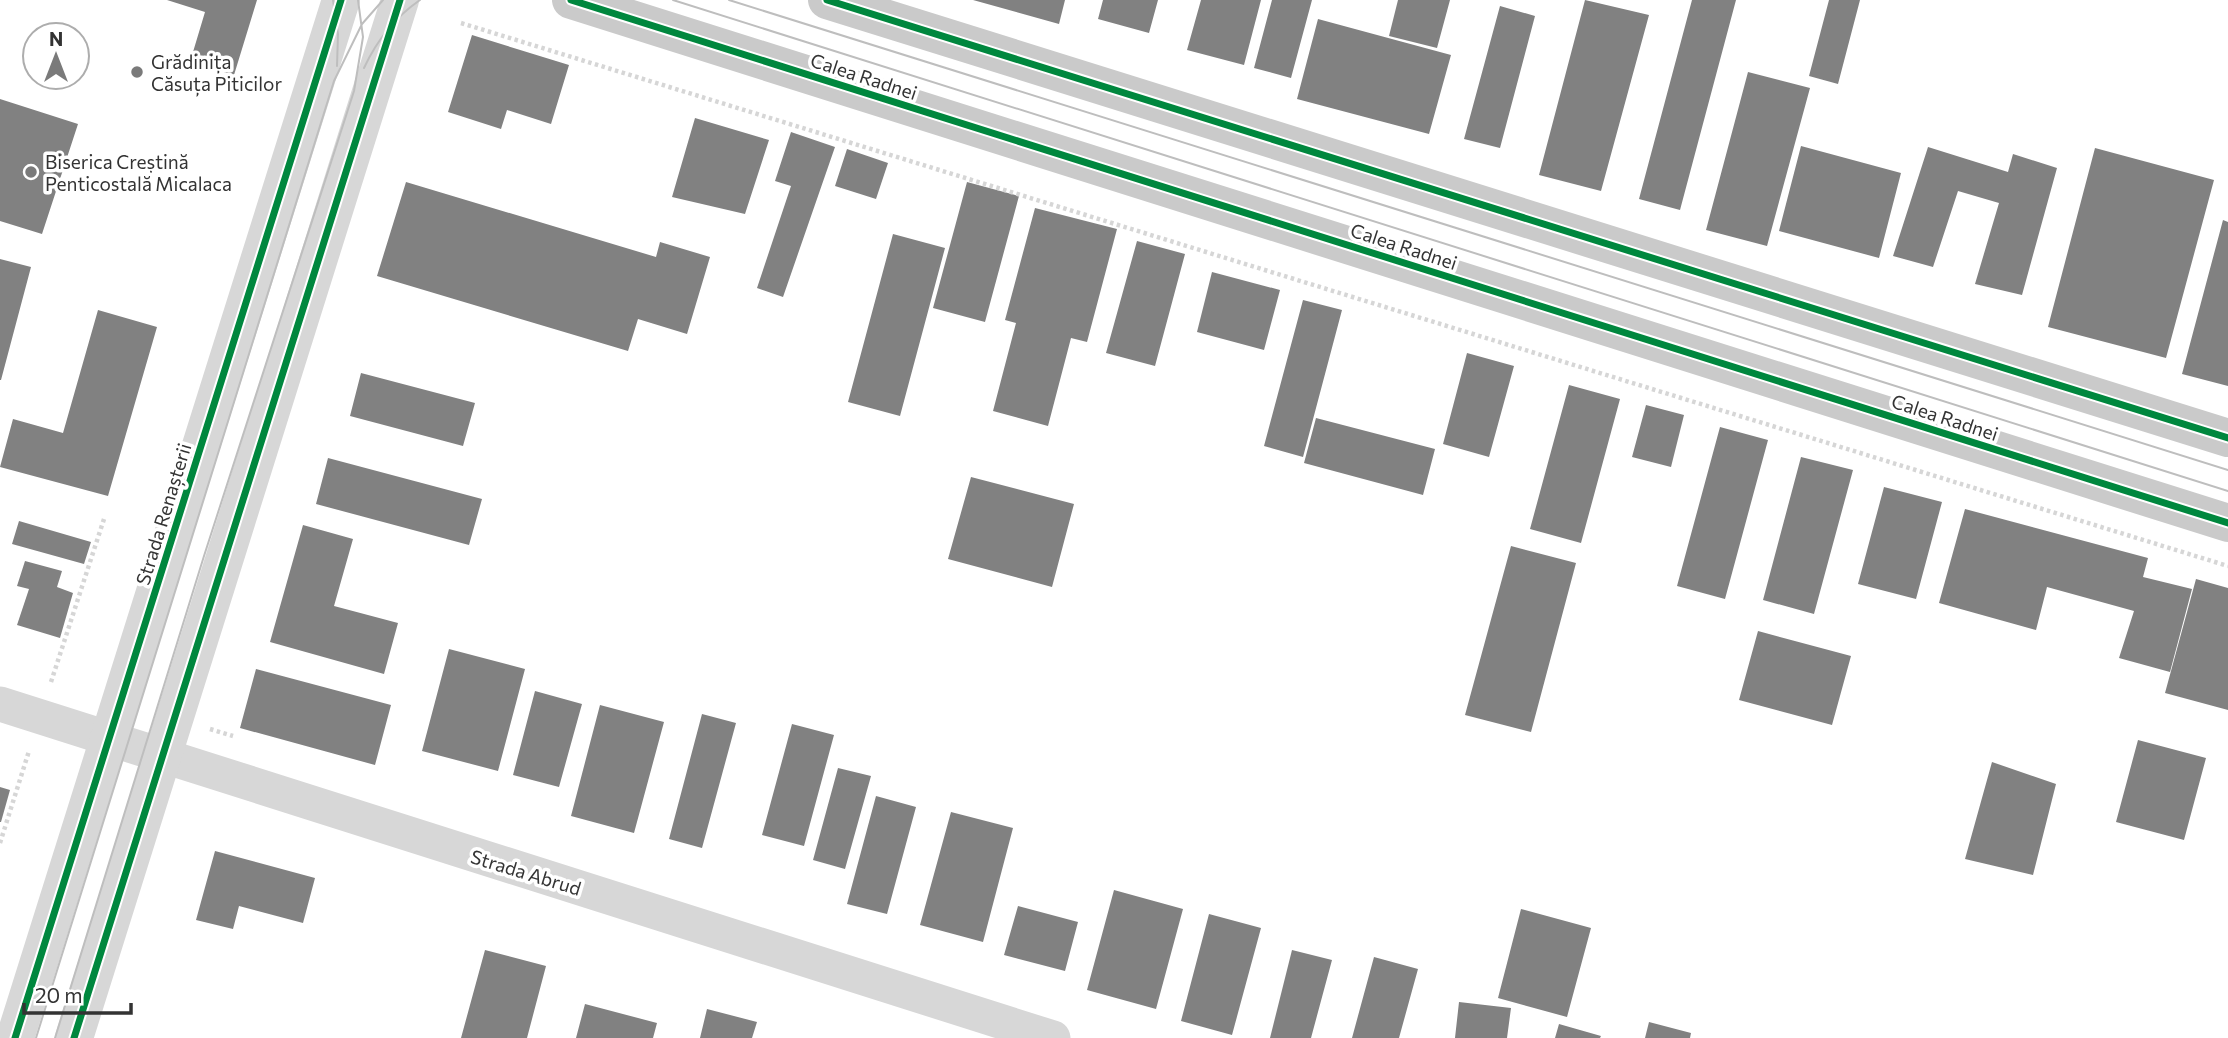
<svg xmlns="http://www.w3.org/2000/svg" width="2228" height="1038" viewBox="0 0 2228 1038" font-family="Commissioner,sans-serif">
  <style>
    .building { fill: #818181 }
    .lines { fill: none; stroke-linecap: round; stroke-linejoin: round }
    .path { stroke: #d6d6d6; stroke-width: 4.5; stroke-dasharray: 3.5 3.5; stroke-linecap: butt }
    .minor { stroke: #d7d7d7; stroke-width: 35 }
    .tertiary { stroke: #d7d7d7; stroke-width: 38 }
    .primary { stroke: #cacaca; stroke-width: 38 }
    .tram { stroke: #bebebe; stroke-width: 2 }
    .cycleway-casing { stroke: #fff; stroke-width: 11 }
    .cycleway { stroke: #00873e; stroke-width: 7 }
    .poi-dot { fill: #7a7a7a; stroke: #fff; stroke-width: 2.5 }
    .labels { text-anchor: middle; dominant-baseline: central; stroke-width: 7; stroke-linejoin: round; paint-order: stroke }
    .poi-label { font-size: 19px; fill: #333; stroke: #fff; text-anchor: start }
    .street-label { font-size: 19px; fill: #333; stroke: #fff }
  </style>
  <rect width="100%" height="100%" fill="#fff"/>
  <path class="building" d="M257,0L234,75L190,62L205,12L167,0Z
    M973,0H1065L1059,24Z
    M1103,0H1158L1149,33L1098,19Z
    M1201,0H1261L1244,65L1187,50Z
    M1272,0H1312L1291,78L1254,68Z
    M1398,0H1450L1437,48L1389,36Z
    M1585,0L1649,15L1601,191L1539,175Z
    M1692,0H1736L1680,210L1639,199Z
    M1829,0H1860L1838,84L1809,76Z
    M1500,6L1535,16L1500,148L1464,139Z
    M1318,19L1451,55L1429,134L1297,99Z
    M472,35L569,65L551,124L507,110L501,129L448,112Z
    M1748,72L1810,88L1767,246L1706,230Z
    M0,99L78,124L42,234L0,221Z
    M695,118L769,140L745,214L672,197Z
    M791,132L835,147L783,297L757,288L791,186L775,181Z
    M1801,146L1901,173L1879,258L1779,231Z
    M1928,147L2008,172L2013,154L2057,168L2022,295L1975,284L1999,203L1958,191L1933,267L1893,256Z
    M2095,148L2214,180L2166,358L2048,327Z
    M847,149L888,163L876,199L835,186Z
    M406,182L656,257L660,242L710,257L687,334L638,319L628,351L377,276Z
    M967,182L1019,196L985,322L933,308Z
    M1035,208L1117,229L1087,342L1071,338L1048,426L993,411L1016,323L1005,320Z
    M2223,220L2228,222V386L2182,374Z
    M893,234L945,248L900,416L848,402Z
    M1137,241L1185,254L1155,366L1106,353Z
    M0,259L31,267L1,380H0Z
    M1212,272L1280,290L1264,350L1197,332Z
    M1303,300L1342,310L1303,457L1264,446Z
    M98,310L157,327L108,496L0,467L13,419L63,433Z
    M1467,353L1514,366L1489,457L1443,444Z
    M361,373L475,403L463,446L350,416Z
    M1569,385L1620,399L1581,543L1530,529Z
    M1646,405L1684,415L1671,467L1632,457Z
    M1316,418L1435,449L1423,495L1304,463Z
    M1720,427L1768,440L1725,599L1677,586Z
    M1801,457L1853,470L1814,614L1763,600Z
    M328,458L482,499L469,545L316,504Z
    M971,477L1074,504L1052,587L948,559Z
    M1884,487L1942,502L1916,599L1858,584Z
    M1965,509L2148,558L2143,577L2192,589L2170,672L2119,658L2134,611L2047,587L2036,630L1939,603Z
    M19,521L91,542L84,564L12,544Z
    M303,525L353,539L334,606L398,623L384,674L270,642Z
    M1511,546L1576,563L1531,732L1465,715Z
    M25,561L62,571L57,587L73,593L60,638L17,625L29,589L17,586Z
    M2196,579L2228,588V710L2165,693Z
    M1758,631L1851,656L1832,725L1739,700Z
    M449,649L525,669L498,771L422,751Z
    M256,669L391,705L375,765L240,728Z
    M535,691L582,704L559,787L513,775Z
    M600,705L664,722L634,833L571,816Z
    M702,714L736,723L702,848L669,839Z
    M792,724L834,735L804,846L762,835Z
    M2138,740L2206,758L2184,840L2116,822Z
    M1992,762L2056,784L2033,875L1965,859Z
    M838,768L871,776L845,869L813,860Z
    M0,787L10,790L1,822H0Z
    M876,796L916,807L887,914L847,904Z
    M951,812L1013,828L983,942L920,925Z
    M215,851L315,878L303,923L239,906L233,929L196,920Z
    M1114,890L1183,909L1156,1009L1087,990Z
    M1018,906L1078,922L1065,971L1004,955Z
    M1521,909L1591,928L1567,1017L1498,998Z
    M1209,914L1261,928L1232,1035L1181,1021Z
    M485,950L546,966L527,1038H461Z
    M1292,950L1332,960L1311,1038H1270Z
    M1374,957L1418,969L1399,1038H1352Z
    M1459,1002L1511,1008L1507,1038H1455Z
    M585,1004L657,1023L653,1038H576Z
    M707,1009L757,1022L752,1038H700Z
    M1649,1022L1691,1033L1690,1038H1645Z
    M1559,1024L1601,1036L1600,1038H1555Z"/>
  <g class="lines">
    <path class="path" d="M461,23L2228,566
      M51,682L104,519
      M210,729L233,736
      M0,843L29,751"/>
    <path class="minor" d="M0,704L1053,1038"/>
    <path class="tertiary" d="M15,1038L341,0
      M74,1038L400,0"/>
    <path class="primary" d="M571,0L2228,523
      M827,0L2228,438"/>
    <path class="tram" d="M333,0L338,34L337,66
      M673,0L2228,491
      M729,0L2228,470
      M364,68C377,40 394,18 420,0
      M36,1038L334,81L362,24L383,0
      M55,1038L204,556L354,91L363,37L358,0"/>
    <g class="cycleway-casing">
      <path id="cycleway" d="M571,0L2228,523
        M827,0L2228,438
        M15,1038L341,0
        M74,1038L400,0"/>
    </g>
    <use href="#cycleway" class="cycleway"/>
  </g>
  <g class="poi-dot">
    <circle cx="137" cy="72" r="7"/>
    <circle cx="31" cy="172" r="7"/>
  </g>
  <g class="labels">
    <g class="poi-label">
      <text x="151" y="61">Grădinița<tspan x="151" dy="22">Căsuța Piticilor</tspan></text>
      <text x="45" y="161">Biserica Creștină<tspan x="45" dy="22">Penticostală Micalaca</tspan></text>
    </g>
    <g class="street-label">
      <text transform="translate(864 76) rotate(18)">Calea Radnei</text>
      <text transform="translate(1404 246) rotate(18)">Calea Radnei</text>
      <text transform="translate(1945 417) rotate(18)">Calea Radnei</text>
      <text transform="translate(163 514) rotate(-73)">Strada Renașterii</text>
      <text transform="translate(526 872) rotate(17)">Strada Abrud</text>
    </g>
  </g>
  <g transform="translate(56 56)"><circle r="33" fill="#ffffff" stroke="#adadad" stroke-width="2"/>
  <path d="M0-5L12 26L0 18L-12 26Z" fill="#7a7a7a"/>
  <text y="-10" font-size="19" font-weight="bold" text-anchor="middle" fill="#333333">N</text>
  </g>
  <path d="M24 1003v10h107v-10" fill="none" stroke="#333333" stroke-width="3.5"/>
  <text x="35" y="1003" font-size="21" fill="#333333" stroke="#ffffff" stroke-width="5" paint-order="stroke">20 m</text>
</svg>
